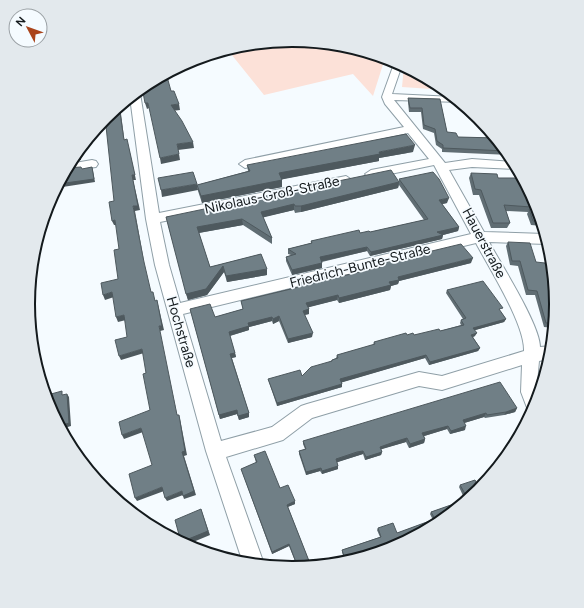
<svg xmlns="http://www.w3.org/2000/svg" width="584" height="608" viewBox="0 0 584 608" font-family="Figtree,sans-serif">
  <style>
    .green { fill: #fce1d8 }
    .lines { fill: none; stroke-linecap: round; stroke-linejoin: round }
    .minor-casing { stroke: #8f9fa7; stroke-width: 2 }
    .minor { fill: #fff; fill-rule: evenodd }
    .wall { fill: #606d73 }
    .shaded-wall { fill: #4e595e }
    .building { fill: #707f86; stroke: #4e595e }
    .labels { text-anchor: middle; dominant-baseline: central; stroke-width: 3.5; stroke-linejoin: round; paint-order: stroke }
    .street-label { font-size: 14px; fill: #141a1d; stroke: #f5fbff }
    .rim { fill: none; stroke: #141a1d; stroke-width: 2 }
  </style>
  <rect width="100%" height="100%" fill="#f5fbff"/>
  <path class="green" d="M292,40L344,45L385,58L373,96L353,74L264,95L227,49L241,45Z
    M404,66L439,85L446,90L402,87Z"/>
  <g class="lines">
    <g class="minor-casing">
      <path id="minor" d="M395,61L402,65L392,94L454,97L460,102L394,100L445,163L472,159L514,162L518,169L472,167L449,170L484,232L545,234L547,244L489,242C501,264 540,325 540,347L552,346L550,359L539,361L537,383L539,396L531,413H529L521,392L522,365L442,390L419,386L312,418L283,440L226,457L264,564L243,563L206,451L155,265L146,219L130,97L138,91L140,93L159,213L346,176L352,180L346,184L160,222L169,265L180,303L471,234L434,165L371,178L365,174L371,170L429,159L408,133L245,168L239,164L245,160L404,127L385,104L382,97ZM476,243C489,268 525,324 524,351L442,376L419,372L307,404L301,406L272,427L221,441L183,314Z
        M92,160L96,161L98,164L96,167L65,171L69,164Z"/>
    </g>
    <use href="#minor" class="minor"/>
  </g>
  <path class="wall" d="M408,98L440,99L447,132L458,137L496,138L510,155L442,152V149L436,145L434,133L423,129L421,112H409L408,102Z
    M413,152L379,158V161L282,179V187L202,203L198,191L197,185L248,171L247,165Z
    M471,173L498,178H519L518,176L520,173L532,196L531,207L530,209L538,210L543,226L531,225L527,214L528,212L506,211L510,223L507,228H491L479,195H473L469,178Z
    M399,179L447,203L442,204L459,227L458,231L443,235L442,239L370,256L367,251L322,262V268L292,275L286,261V257L291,255L288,254V249L311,243V241L360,233L370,232L424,220L399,185L398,188L301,212L295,213L294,210L263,217L272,238V244L243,225L199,233L210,267L261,254L267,275L227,282L224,272L207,295L188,300L166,217L399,181Z
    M508,242L536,262L556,304L554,328L544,327L535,295H526L518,266L510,265L506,246Z
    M471,263L399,281L398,284L391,286L390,290L339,303L337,300L308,307L309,309V314L305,315L312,337L288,343L279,321L273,324L272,321L249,327V330L230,336L235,353L236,357L232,358L249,413V417L239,420L237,414L220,419L190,309L215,317L243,309L241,301L297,287L298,283L330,279L377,268L378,264Z
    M447,290L501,312L506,319L504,322L475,330V336L473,337L480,348L478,351L429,365L425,358L342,382V387L277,406L268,379L302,376L331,361L332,360L336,358L337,355L373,345L374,342L407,335H414L440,331L461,325L460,323L461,320L463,319L446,293Z
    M517,408L515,412L504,415L485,418L484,417L464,423L465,430L450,434L447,429L424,436L425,439L424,443L409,448L406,442L381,449L382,452L381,455L365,460L363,454L337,462L338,466V469L322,474L320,471L306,475L299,454V451L305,449L303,444V441Z
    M254,455L280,488L295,504L288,507L311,566H297L289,546L272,554L241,469L256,463Z
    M460,485L480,489L438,524L393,548L345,562L342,552V550L380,537L377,530L378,528L397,533L433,520L430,514L431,512L465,500L459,487Z"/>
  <path class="shaded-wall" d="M145,103H148L149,108L147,109Z
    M179,104L180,110L172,111L171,105Z
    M119,106H120L125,145L124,140Z
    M193,142L194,148L178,150L177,144Z
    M128,144L136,180H133L140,210L135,211L145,267L152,297L144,262L133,206L132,175Z
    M415,145L413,152L379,158V161L279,180V173L379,152Z
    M80,148L81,160L70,162L72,158Z
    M179,154L180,160L161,164L160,158Z
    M92,167L93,171L95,182L56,188L58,184Z
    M282,180V187L202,203L201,196Z
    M399,182L398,188L301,212V206Z
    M197,184L198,190L162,197L161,190Z
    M449,198L447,203L438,205L439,200Z
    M294,204V210L261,218V212Z
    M242,219L243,225L198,233L197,227Z
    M115,220L117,225H114L112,221Z
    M459,227L458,231L443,235L442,239L370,256L371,252L437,232Z
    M367,247V251L319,262L320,257Z
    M473,258L471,263L399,281L398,284L391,286L390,290L339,303V298L398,277Z
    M322,263V268L292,275V270Z
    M223,266L224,272L207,295L188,300L186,294Z
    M267,269V275L227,282L226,276Z
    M112,292L114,297L105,300L103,295Z
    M338,295L337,300L306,308V303Z
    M157,300L164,330L160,331L178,419L177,415L159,326Z
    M309,309V314L303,315V311Z
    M124,315L126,320L118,322L116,317Z
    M279,316V321L273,324V319Z
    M272,317V321L249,327V330L229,336V332L248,323Z
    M506,319L504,322L472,331L473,328Z
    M313,333L312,337L288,343V339Z
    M477,333L475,336L470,338L471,335Z
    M480,348L478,351L429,365L430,362Z
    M142,349L144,353L121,360L119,356Z
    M235,353L236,357L231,358L230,354Z
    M426,355L425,358L340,383V379Z
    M342,384V387L277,406V403Z
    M67,394L69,397L71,426L61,429L59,426Z
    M517,408L515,412L504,415L506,412Z
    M237,410V414L220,419L219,415Z
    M249,413V417L239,420L238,416Z
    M486,413L484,417L461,424L463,420Z
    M179,415L180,419L187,455L184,456L196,495L184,499L183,496L182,452Z
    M448,426L447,429L421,437L422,433Z
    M466,426L465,430L450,434L451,431Z
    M141,428L143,432L124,439L122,435Z
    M407,438L406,442L379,450L380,447Z
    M425,439L424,443L409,448L410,444Z
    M363,451V454L335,463L336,459Z
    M382,452L381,455L365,460L366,457Z
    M338,466V469L322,474V471Z
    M321,468L320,471L306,475V472Z
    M162,487L164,491L137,501L135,498Z
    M182,491L183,495L167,501L165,498Z
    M295,501V504L287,507V505Z
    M201,509L210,535L186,545L181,543Z
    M289,544V546L272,554V552Z"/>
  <path class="building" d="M166,73L171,91H174L179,104L171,105L182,121L193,142L177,144L179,154L160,158L148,103H145L142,87L146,84Z
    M408,98L440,99L447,132L456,133L458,137L496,138L506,151L443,148V145L437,141L435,129L424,125L422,108H410Z
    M119,106L124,140L127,139L135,175H132L138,206H133L144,262L151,292H153L155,301L157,300L162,326H159L177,415H179L185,451L182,452L194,491L183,496L182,491L165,498L162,487L135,498L129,474L152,465L141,428L122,435L119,422L150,410L143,374L146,373L142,349L119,356L115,340L127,337L124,315L116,317L112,292L103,295L101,283L118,279L114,250L119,249L115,220L112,221L109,202L114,201L105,117Z
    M406,134L415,145L379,152L380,154L279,173L282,180L201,196L197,185L250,171L247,165Z
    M79,149L80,157L72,158L73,157Z
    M81,167L82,169L92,167L94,179L58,184L67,168Z
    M391,170L399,182L301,206H295L294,204L261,212L272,238L242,219L197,227L210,267L261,254L267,269L226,276L223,266L206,289L186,294L166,217Z
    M193,172L197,184L161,190L158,178Z
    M433,172L439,179L449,198L439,200L459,227L437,232L443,235L371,252L367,247L320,257L322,263L292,270L286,257L296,254L288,249L312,243L311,241L359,230L360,233L369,231L370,232L428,219L399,179Z
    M471,173L497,174L498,178H523L532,196L531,207L504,205L510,223H493L481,190L475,189Z
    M529,209L538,210L541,221H533Z
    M508,242L530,243L536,262L545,263L547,267H551L553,273L556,304L554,323H546L537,291L528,290L520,261H512Z
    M461,244L473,258L398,277L399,280L389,282L391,285L339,298L338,295L306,303L309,309L303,311L313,333L288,339L279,316L273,319L272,317L248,323L249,326L229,332L235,353L230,354L249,413L238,416L237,410L219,415L190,309L210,304L215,317L243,309L241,301L299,287L298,283L328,276L330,279L380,267L378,264Z
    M483,281L503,308L499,309L506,319L473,328L477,333L471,335L480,348L430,362L426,355L340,379L342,384L277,403L268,379L300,370L302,376L311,367L332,361V360L338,358L337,355L375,344L374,342L406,333L407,335L413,333L414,335L439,329L440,331L464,325L461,320L466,318L447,290Z
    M500,382L517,408L506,412L487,415L486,413L463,420L466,426L451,431L448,426L422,433L425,439L410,444L407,438L394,442L380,447L382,452L366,457L363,451L357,452L336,459L338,466L322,471L321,468L306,472L299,451L306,449L303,441Z
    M62,391V395L67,394L69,423L59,426L53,414L51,394Z
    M265,451L280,488L288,485L295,501L287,505L311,566L292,568L297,565L289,544L272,552L241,469L257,462L254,455Z
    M475,480L480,489L479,491L438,524L393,548L346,562L342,550L381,537L378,528L393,523L397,533L435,519L431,512L468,499L460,485Z
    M201,509L208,531L181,542L175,520Z"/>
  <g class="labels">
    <g class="street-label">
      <text transform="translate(272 195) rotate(-12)">Nikolaus-Groß-Straße</text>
      <text transform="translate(484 243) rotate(62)">Hauerstraße</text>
      <text transform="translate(360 266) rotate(-14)">Friedrich-Bunte-Straße</text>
      <text transform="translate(181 332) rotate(74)">Hochstraße</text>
    </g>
  </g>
  <path d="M0 0H584V608H0ZM35 304a257 257 0 1 1 514 0a257 257 0 1 1-514 0Z" fill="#e3e9ed" fill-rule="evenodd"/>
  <path class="rim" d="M35 304a257 257 0 1 1 514 0a257 257 0 1 1-514 0Z"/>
  <g transform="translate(28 28) rotate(311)"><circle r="19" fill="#f5fbff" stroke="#9ba1a5"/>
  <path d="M0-3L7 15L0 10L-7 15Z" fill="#aa441b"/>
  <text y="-6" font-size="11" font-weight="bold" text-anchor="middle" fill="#141a1d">N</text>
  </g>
</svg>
